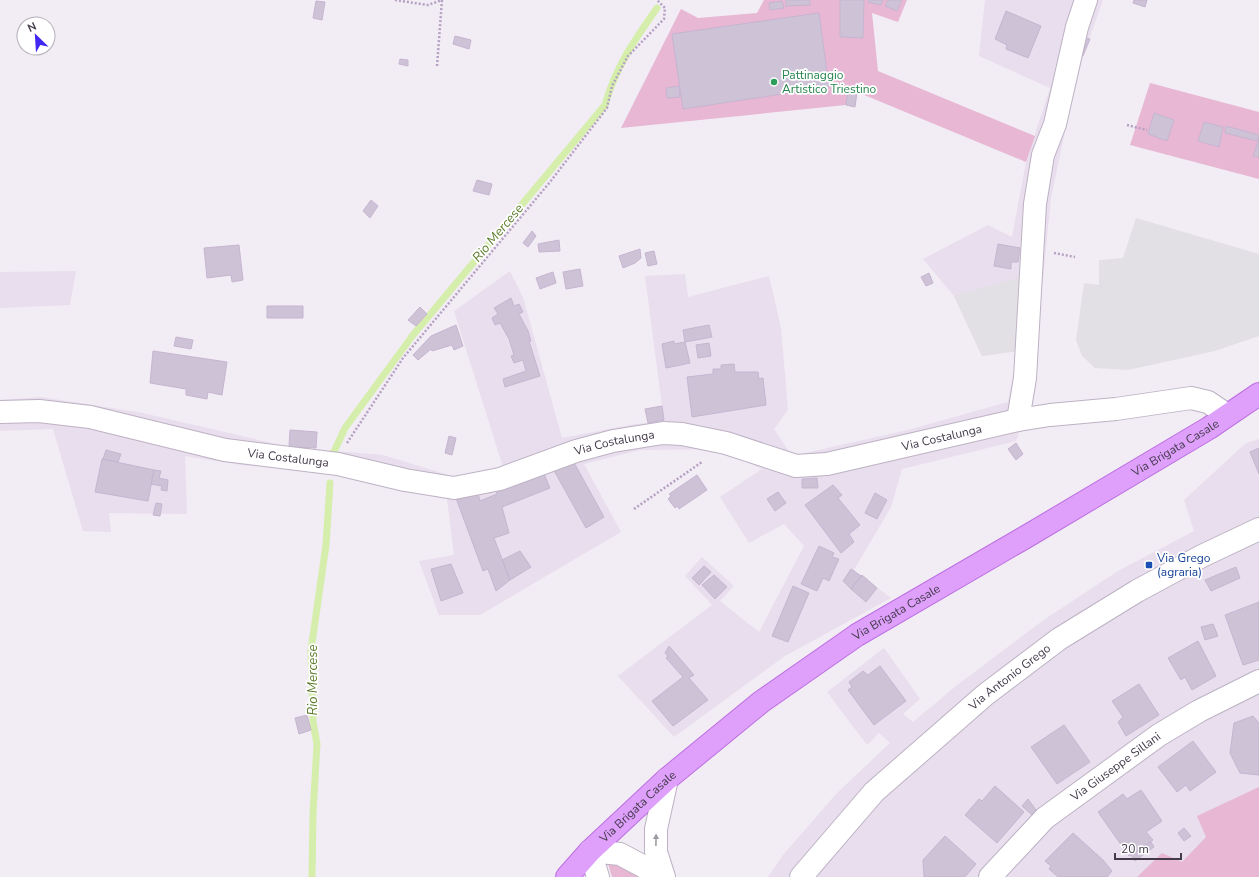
<svg xmlns="http://www.w3.org/2000/svg" width="1259" height="877" viewBox="0 0 1259 877" font-family="'Nunito Sans',sans-serif">
  <style>
    .residential { fill: #e8deed }
    .green { fill: #e7b7d3 }
    .parking { fill: #e2e0e4 }
    .lines { fill: none; stroke-linecap: round; stroke-linejoin: round }
    .stream { stroke: #d5eeac; stroke-width: 7 }
    .building { fill: #cec2d7; stroke: #c6b5d1 }
    .minor-casing { stroke: #bdb2c4; stroke-width: 24 }
    .major-casing { stroke: #bc70e0; stroke-width: 24 }
    .path { stroke: #b5a0c2; stroke-width: 2.5; stroke-dasharray: 2 2; stroke-linecap: butt }
    .minor { stroke: #fff; stroke-width: 22 }
    .major { stroke: #dea0fa; stroke-width: 22 }
    .oneway { fill: #a19ca4 }
    .leisure-dot { fill: #2e9e5b; stroke: #fff; stroke-width: 1.5 }
    .transit-dot { fill: #1a4fb4; stroke: #fff; stroke-width: 1.5 }
    .labels { text-anchor: middle; dominant-baseline: central; stroke-width: 3.5; stroke-linejoin: round; paint-order: stroke }
    .leisure-label { font-size: 12px; fill: #27864d; stroke: #fff; text-anchor: start }
    .street-label { font-size: 12px; fill: #433a4a; stroke: #fff }
    .transit-label { font-size: 12px; fill: #164399; stroke: #fff; text-anchor: start }
    .water-label { font-size: 13px; font-style: italic; fill: #5a7a29; stroke: #fff }
  </style>
  <rect width="100%" height="100%" fill="#f2ecf5"/>
  <path class="residential" d="M985,0H1103L1083,56L1068,117L1051,198L1031,400L1016,441L902,469L891,507L854,570L891,598L785,656L674,737L618,676L712,605L685,576L702,557L734,586L720,601L759,632L804,546L784,524L749,543L720,497L762,469L719,449L640,450L584,464L621,532L480,615H439L419,561L454,555L447,499L321,471L241,465L185,456L187,514L109,513L111,532L83,531L53,429L0,431V400L41,397L138,412L289,447L383,455L458,478L503,467L454,311L510,271L523,297L562,438L635,424L648,423L645,409L662,406L645,276L685,274L688,297L769,276L781,328L788,410L774,429L792,456L908,430L1008,402L1018,351L982,356L954,296L923,259L988,225L1012,237L1026,162L1050,88L979,56Z
    M76,271L70,305L0,308V272Z
    M1259,439V877H768L783,855L836,794L890,743L879,733L867,745L827,692L884,648L920,699L903,714L913,722L956,686L1045,619L1118,571L1194,531L1184,500L1246,443Z"/>
  <path class="green" d="M764,0H907L898,22L872,13L878,71L1035,136L1026,162L857,92L855,107L846,105L621,128L681,9L698,18L757,13Z
    M1150,83L1259,112V179L1130,145Z
    M1259,787V877H1137L1162,853L1182,862L1206,837L1197,816Z
    M608,864L621,865L640,877H612Z"/>
  <path class="parking" d="M1136,218L1259,254V336L1215,351L1128,370L1095,368L1082,356L1076,340L1084,283L1099,285V260L1123,258Z
    M1024,276L1018,351L982,356L954,296Z"/>
  <g class="lines">
    <path class="stream" d="M332,456L345,428L413,335L605,105C616,66 634,41 657,8
      M312,877L313,814L317,744L313,722L311,650L326,545L330,483"/>
  </g>
  <path class="building" d="M786,0H810V5L786,6Z
    M840,0H864L863,38L840,37Z
    M869,0H883L881,5L868,2Z
    M888,0H901V2L897,11L885,6Z
    M1134,0H1147L1145,7L1133,3Z
    M316,1L325,2L322,20L313,18Z
    M782,1L784,8L770,10L769,3Z
    M1006,11L1041,26L1028,58L1006,49L1007,45L995,39Z
    M819,13L829,87L683,109L672,34Z
    M455,36L471,40L469,49L453,44Z
    M1080,36L1090,39L1083,56L1076,53Z
    M400,59L408,60V66L399,64Z
    M679,86L680,97L667,98L666,88Z
    M848,91L857,92L855,107L846,105Z
    M1154,113L1174,120L1167,141L1148,134Z
    M1204,122L1223,127L1219,147L1198,141Z
    M1226,126L1259,135L1257,141L1225,133Z
    M1259,139V157L1253,156Z
    M477,180L492,184L489,195L473,191Z
    M371,200L378,206L370,218L363,211Z
    M532,231L536,236L528,247L523,243Z
    M559,240L560,251L539,252L538,244Z
    M998,244L1020,248L1018,262H1011V269L994,266Z
    M239,245L243,280L232,282L231,275L207,278L204,248Z
    M640,249L641,258L635,263L623,268L619,256Z
    M654,251L657,264L648,266L645,253Z
    M580,269L583,286L566,289L563,272Z
    M553,272L556,283L540,289L536,278Z
    M929,273L933,283L926,286L921,277Z
    M511,298L514,306L519,304L523,312L519,314L528,331L531,341H529L540,376L505,387L503,379L526,371L523,360L514,363L511,356L514,355L509,339L500,323L495,325L492,318L498,314L494,308Z
    M267,306H303V318H267Z
    M420,307L427,314L416,326L408,320Z
    M456,325L463,346L454,350L452,345L432,351L431,349L418,360L413,355L431,336Z
    M709,325L712,337L685,342L683,330Z
    M176,337L193,340L191,349L174,346Z
    M674,341V344L685,342L690,363L666,368L662,344Z
    M709,343L711,356L698,358L696,345Z
    M153,351L227,362L222,395L208,392L207,399L186,395V389L150,383Z
    M734,364L735,372H758L759,379L763,378L766,405L692,417L687,377L713,374V369H721V365Z
    M662,406L664,420L648,423L645,409Z
    M290,430L317,432L316,448L289,447Z
    M449,436L456,438L452,455L445,453Z
    M1016,443L1023,454L1016,460L1008,449Z
    M1259,448V474L1250,452Z
    M106,450L121,454L118,462L103,459Z
    M102,459L154,470L148,501L95,492Z
    M572,459L604,517L586,528L552,467Z
    M542,469L550,488L502,507L509,533L494,538L510,580L496,591L488,569L483,571L456,498L477,490L480,501L497,494L495,487Z
    M154,470L161,471L159,478L168,480L167,491L161,490L162,486L151,484Z
    M697,475L707,490L679,509L678,506L675,508L668,499L671,496L669,494Z
    M817,478L818,488H802V479Z
    M833,485L842,495L838,498L860,525L849,534L854,542L841,553L805,505Z
    M778,492L786,503L775,511L767,499Z
    M875,493L887,500L877,519L865,513Z
    M156,503L162,504L160,516L153,515Z
    M819,546L834,553L832,557L839,559L829,581L823,578L817,591L801,584Z
    M520,551L531,567L510,580L502,560Z
    M451,564L463,593L441,601L431,569Z
    M704,566L711,572L699,585L692,578Z
    M1236,567L1240,578L1211,591L1205,580Z
    M851,569L861,576L851,589L843,581Z
    M714,575L727,587L715,599L702,585Z
    M862,575L877,588L866,602L851,589Z
    M793,586L809,593L788,642L772,636Z
    M1259,602V660L1243,665L1225,615Z
    M1213,624L1218,636L1205,640L1201,627Z
    M1198,641L1216,676L1192,690L1185,677L1181,680L1168,658Z
    M669,646L694,675L689,678L708,700L673,726L652,701L683,677L666,658L668,656L665,653Z
    M880,666L906,701L874,725L848,690L852,687L849,682L863,671L868,675Z
    M1139,684L1159,715L1126,736L1118,722L1123,717L1112,701Z
    M307,715L311,730L299,734L295,718Z
    M1253,716L1259,723V775L1240,773L1230,753L1234,723Z
    M1064,725L1090,762L1057,784L1031,747Z
    M1193,741L1216,772L1190,791L1186,785L1177,792L1158,767Z
    M995,786L1024,812L997,843L965,815L979,799L982,801Z
    M1141,790L1162,821L1146,832L1153,840L1129,856L1098,812L1123,794L1127,799Z
    M1028,799L1036,810L1032,815L1022,806Z
    M1184,828L1191,836L1184,841L1178,833Z
    M1073,833L1103,860L1112,871L1107,877H1058L1049,869L1051,866L1045,861Z
    M945,836L976,864L965,877H924L923,860Z
    M1151,842L1154,847L1135,861L1131,855Z"/>
  <g class="lines">
    <g class="minor-casing">
      <g id="minor">
        <path id="s1" d="M0,412L39,411L90,417L225,450L338,464L405,480L454,488L500,479L576,451L613,441L663,433L682,434L726,443L796,466L827,464L1018,420L1050,415L1116,409L1191,398L1208,402L1227,415"/>
        <path d="M1018,420L1025,378L1035,204L1043,155L1055,124L1077,27L1086,0"/>
        <path d="M598,877L590,851L620,854L663,877"/>
        <path d="M664,877L656,852V829L667,779"/>
        <path id="s2" d="M801,877L874,792L985,695L1059,639L1137,591L1202,556L1259,529"/>
        <path id="s3" d="M990,877L1045,818L1159,735L1199,711L1259,681"/>
      </g>
    </g>
    <g class="major-casing">
      <g id="major">
        <path id="s4" d="M567,877L590,851L667,779L761,702L857,635L1024,538L1209,428L1259,394"/>
      </g>
    </g>
    <path class="path" d="M395,0L428,5L442,0
      M437,66L442,0
      M1127,125L1147,130
      M1054,253L1075,257
      M347,443L403,358L550,182L607,108L612,86L628,56L664,19L665,8L657,0
      M634,509L702,462"/>
    <use href="#minor" class="minor"/>
    <use href="#major" class="major"/>
  </g>
  <defs><path id="oneway-solid" d="M-6-.8H1V-3.2L6.5 0L1 3.2V.8H-6Z"/></defs>
  <use class="oneway" href="#oneway-solid" transform="translate(656 840) rotate(-89)"/>
  <circle class="leisure-dot" cx="774" cy="82" r="4"/>
  <rect class="transit-dot" x="1145" y="561" width="8" height="8" rx="2"/>
  <g class="labels">
    <g class="leisure-label">
      <text x="782" y="75">Pattinaggio<tspan x="782" dy="14">Artistico Triestino</tspan></text>
    </g>
    <g class="street-label">
      <text stroke="none"><textPath href="#s1" startOffset="965">Via Costalunga</textPath></text>
      <text stroke="none"><textPath href="#s1" startOffset="629">Via Costalunga</textPath></text>
      <text stroke="none"><textPath href="#s4" startOffset="748">Via Brigata Casale</textPath></text>
      <text stroke="none"><textPath href="#s1" startOffset="293">Via Costalunga</textPath></text>
      <text stroke="none"><textPath href="#s4" startOffset="424">Via Brigata Casale</textPath></text>
      <text stroke="none"><textPath href="#s2" startOffset="290">Via Antonio Grego</textPath></text>
      <text stroke="none"><textPath href="#s3" startOffset="168">Via Giuseppe Sillani</textPath></text>
      <text stroke="none"><textPath href="#s4" startOffset="100">Via Brigata Casale</textPath></text>
    </g>
    <g class="transit-label">
      <text x="1157" y="558">Via Grego<tspan x="1157" dy="14">(agraria)</tspan></text>
    </g>
    <g class="water-label">
      <text transform="translate(498 233) rotate(-50)">Rio Mercese</text>
      <text transform="translate(313 680) rotate(-90)">Rio Mercese</text>
    </g>
  </g>
  <g transform="translate(36 36) rotate(335)"><circle r="19" fill="#ffffff" stroke="#b4b0b7"/>
  <path d="M0-3L7 15L0 10L-7 15Z" fill="#4127f1"/>
  <text y="-6" font-size="11" font-weight="bold" text-anchor="middle" fill="#433a4a">N</text>
  </g>
  <path d="M1115 853v6h66v-6" fill="none" stroke="#433a4a" stroke-width="2"/>
  <text x="1121" y="853" font-size="12" fill="#433a4a" stroke="#ffffff" stroke-width="3" paint-order="stroke">20 m</text>
</svg>
